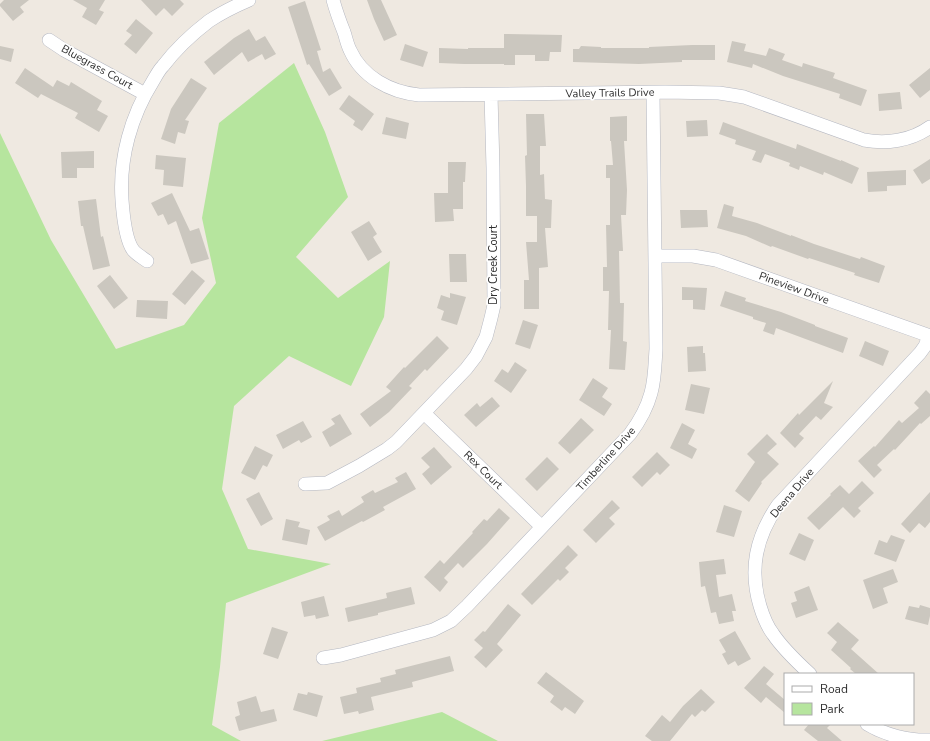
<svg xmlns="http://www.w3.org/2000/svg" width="930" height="741" viewBox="0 0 930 741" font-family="'Nunito Sans',sans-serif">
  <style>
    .green { fill: #b6e59e }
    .building { fill: #cbc7bf }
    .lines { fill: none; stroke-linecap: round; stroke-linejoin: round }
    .street-casing { stroke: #b4b7c1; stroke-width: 14 }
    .street { stroke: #fff; stroke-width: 13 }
    .labels { text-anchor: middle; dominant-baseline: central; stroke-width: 3.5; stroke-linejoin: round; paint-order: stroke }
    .street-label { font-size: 11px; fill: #2e2e2e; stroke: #fff }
  </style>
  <rect width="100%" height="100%" fill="#efe9e1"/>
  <path class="green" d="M294,63L325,132L348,197L296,257L338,298L390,261L384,317L351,386L289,356L234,406L222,489L248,549L331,564L226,603L220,667L212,725L241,741H0V133L51,240L116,349L184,325L216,283L202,218L219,123Z
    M442,712L498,741H322Z"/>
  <path class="building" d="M4,0H29L20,7L24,12L13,21L0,6V4Z
    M73,0H105L99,10L104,12L96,25L82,17L87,8Z
    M141,0H180L184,4L172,16L164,8L156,16Z
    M367,0H381L397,35L384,41L374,19Z
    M305,1L321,50L317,51L323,72L330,68L342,88L329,96L309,64L307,65L288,7Z
    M136,19L153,33L136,54L124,44L132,35L126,31Z
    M249,29L256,41L265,36L276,54L265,60L262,54L248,62L242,52L214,75L204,62L234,38Z
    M504,34L562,35L561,52H550L549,61H535V55H515V65H504V64H464L439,63V48L468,49V48H504Z
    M732,41L746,44L744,51L766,56L769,48L785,54L782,60L802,67L803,63L835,73L833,78L867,90L861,106L839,98L840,94L783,76L753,64L752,68L727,62Z
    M405,44L428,52L423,67L400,60Z
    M692,45H715V60H682V62L639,64L573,62V49H579L581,46L601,47V48H649V47Z
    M0,46L14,49L11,62L0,59Z
    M25,68L53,87L57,80L69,86L71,82L102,101L97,110L108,116L99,132L75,118L78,113L41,94L38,98L15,83Z
    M930,68V90L920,98L909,85Z
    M191,78L207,88L185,120L189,121L185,134L178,132L175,144L161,139L171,109Z
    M900,92L902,109L879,111L878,94Z
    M349,95L374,114L362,131L353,125L355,121L339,109Z
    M526,114H544L546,146H540V175L544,174L545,199L552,200L551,228H545L548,267L539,268V309H524V280H529L526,242H537V216H526V186L525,156L527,155Z
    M627,116V141H624L627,190L626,215H621L623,251H619L620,303H624L623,341L627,342L625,370L609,369L611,330H608L609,291H603V267H607L606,225H610V178H606V165H613L611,141H610V117Z
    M386,117L409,123L406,139L382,134Z
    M707,120L708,136L687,137L686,121Z
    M723,122L796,149L797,144L841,161V160L859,168L852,184L824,172L823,175L800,166L799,170L789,166L790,163L765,154L761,163L752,160L756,151L735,144L736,140L719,134Z
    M94,151V168H77V178H62L61,152Z
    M156,155L186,158L183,187L163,185L164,170L155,169Z
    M930,159V179L922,184L913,170Z
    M448,162H466L465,182H463V209H453L454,221L435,222L434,193H448Z
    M906,170V185L887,186V191L868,192L867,172Z
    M172,193L190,231L199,228L209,259L191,264L176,221L168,225L163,214L158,216L151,203Z
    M96,199L101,237L103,236L110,266L93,270L83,226H81L78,201Z
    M724,204L734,207L732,216L757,223L791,236V235L814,244L860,259L861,257L885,266L879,283L854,275L855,273L809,258L808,259L772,246L771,247L746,236L717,228Z
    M680,210H707L708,227L681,228Z
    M369,221L377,234L373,237L382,252L368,261L351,232Z
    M449,254H466L467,282H450Z
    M192,270L205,281L185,305L172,294Z
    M110,275L128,298L114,309L97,286Z
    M682,287L707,288L705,310L693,309V300H682Z
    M725,291L746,298L745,301L781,312L815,325V326L848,338L843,353L776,328L774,335L763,331L766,323L753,319V317L720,306Z
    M450,293L466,297L457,325L441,320L444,311L437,308L441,295L450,298Z
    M137,300L168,301L167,319L136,317Z
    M523,320L538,325L530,349L515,344Z
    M437,336L449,348L427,371L425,369L409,386L412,388L389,412L370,427L360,414L391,391L386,387L404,367L405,368Z
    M865,341L889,351L883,366L859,356Z
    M703,346V353H705L706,371L688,372L687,347Z
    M515,362L527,370L511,393L494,381L502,369L508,373Z
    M593,378L608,388L602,397L612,404L604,416L579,400Z
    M833,381L824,403L833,407L821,420L816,416L799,434L804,438L795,448L780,433L798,413L799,415Z
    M691,384L710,388L704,414L685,410Z
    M926,390L930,394V416L921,424L920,423L895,450L894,449L877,465L882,470L874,478L858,461L874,446L875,447L899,420L902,423L919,408L914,403Z
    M492,397L500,406L476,427L464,415L477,403L480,407Z
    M340,414L352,434L330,447L322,432L335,424L331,419Z
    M581,418L594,430L570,454L558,443Z
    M303,421L312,437L301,443L299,440L283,449L276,435Z
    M682,423L695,430L688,444L697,449L692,459L670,448Z
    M767,434L777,444L767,453L779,464L761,482L762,483L749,502L735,491L755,462L747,454Z
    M255,446L273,455L267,467L263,465L255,480L241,473Z
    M434,447L452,467L431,485L422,474L430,467L421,458Z
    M657,452L670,465L660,475L657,472L642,487L632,477Z
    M547,457L559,469L537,491L525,479Z
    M406,472L416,489L383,507L385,510L363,522L362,521L325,541L317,527L330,520L327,516L339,510L342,516L364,502L361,497L373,490L375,493L398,482L395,478Z
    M862,481L874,493L858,508L861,511L854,518L843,507L819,530L807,518L831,495L830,494L840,485L849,494Z
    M259,492L273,519L261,526L246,499Z
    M930,492V522L925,528L919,523L910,533L901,524Z
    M612,500L620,508L609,518L615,524L596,543L583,530Z
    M724,505L742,511L734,537L716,532Z
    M499,508L510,518L487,544L463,568L458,563L444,578L448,582L440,592L424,577L440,560L444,564L473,533L472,532L484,519L487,521Z
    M286,519L300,522L298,527L310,530L307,545L282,540Z
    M799,533L814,540L805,561L789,554Z
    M891,535L905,540L896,562L874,554L879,540L887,543Z
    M568,545L578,555L565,568L569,572L560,581L558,579L532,605L521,594Z
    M724,559L726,574L716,575L719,597L732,594L736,611H732L734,621L719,624L716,612L711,613L705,586L701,587L699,562Z
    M893,569L898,582L883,588L888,603L873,609L863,580Z
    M809,586L818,610L796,618L791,603L797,601L794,592Z
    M411,587L415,604L378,613V615L348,622L345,608L387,598L386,593Z
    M324,596L329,616L316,619L315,615L304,617L301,602Z
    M508,604L521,615L497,644L503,650L486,668L474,657L483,648L474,640L483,631L485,632Z
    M920,605L930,608V616L928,625L905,619L909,606L919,608Z
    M838,622L859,640L851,649L879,674H856L850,669L851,668L831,650L837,642L827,633Z
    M272,627L288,632L278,659L263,654Z
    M735,631L751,659L738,666L735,661L728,665L722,654L726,652L719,640Z
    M450,656L454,671L412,682L413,687L371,697L374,710L359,714L358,711L344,714L340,697L357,693L356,688L381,682L380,678L396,674L395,670Z
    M764,666L774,674L766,684L785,700V713L766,697L761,703L744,688Z
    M546,672L584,701L575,714L565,707L562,711L550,702L554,696L537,683Z
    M701,689L715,702L705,712L702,710L695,717L692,714L670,741H652L645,736L662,715L670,722L683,706Z
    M308,692L323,696L317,717L293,710L298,693L307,695Z
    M256,696L261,712L274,709L277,721L239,731L235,717L240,715L237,702Z
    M809,724H831L827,728L842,741H818L804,730Z"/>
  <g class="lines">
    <g class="street-casing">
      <path id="street" d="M333,0C336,11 340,22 344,32C346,38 347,44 350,50C362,77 390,92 419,95L665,92L719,93L732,95L744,97L864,140C886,144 911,141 930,127
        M49,40L64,50L145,94
        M655,256H693L716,260L930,336
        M147,261C143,258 136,254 133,250C125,239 123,214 122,200C119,158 131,116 153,81C156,76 159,70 163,66C176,49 192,34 209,21C221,13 235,6 249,0
        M424,413L542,527
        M305,484L327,483L359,466L387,449L396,442L466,369L476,356L486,337L491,318L494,305L493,168L491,95
        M323,658L341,655L433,630L451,621L467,606L630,434C639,422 647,408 651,393C655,379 655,363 656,349L653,93
        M810,674C797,662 783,649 773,634C767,626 763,616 760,606C749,569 756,537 778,505L920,353L925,346L929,336
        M867,724C885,735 909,741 930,740"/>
    </g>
    <use href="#street" class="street"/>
  </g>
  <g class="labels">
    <g class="street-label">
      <text transform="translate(97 67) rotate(29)">Bluegrass Court</text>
      <text transform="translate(610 93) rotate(-1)">Valley Trails Drive</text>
      <text transform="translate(493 265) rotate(-90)">Dry Creek Court</text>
      <text transform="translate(794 288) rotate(20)">Pineview Drive</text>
      <text transform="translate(606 459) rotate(-48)">Timberline Drive</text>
      <text transform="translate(483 470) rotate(44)">Rex Court</text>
      <text transform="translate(792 493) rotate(-50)">Deena Drive</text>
    </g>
  </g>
  <rect x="784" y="673" width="130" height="52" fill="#ffffff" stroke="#ababab"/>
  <rect x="792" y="686" width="20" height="6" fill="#ffffff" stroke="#ababab"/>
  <text x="820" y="693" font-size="12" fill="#2e2e2e">Road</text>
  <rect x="792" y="703" width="20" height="12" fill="#b6e59e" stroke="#ababab"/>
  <text x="820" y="713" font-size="12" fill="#2e2e2e">Park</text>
</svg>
